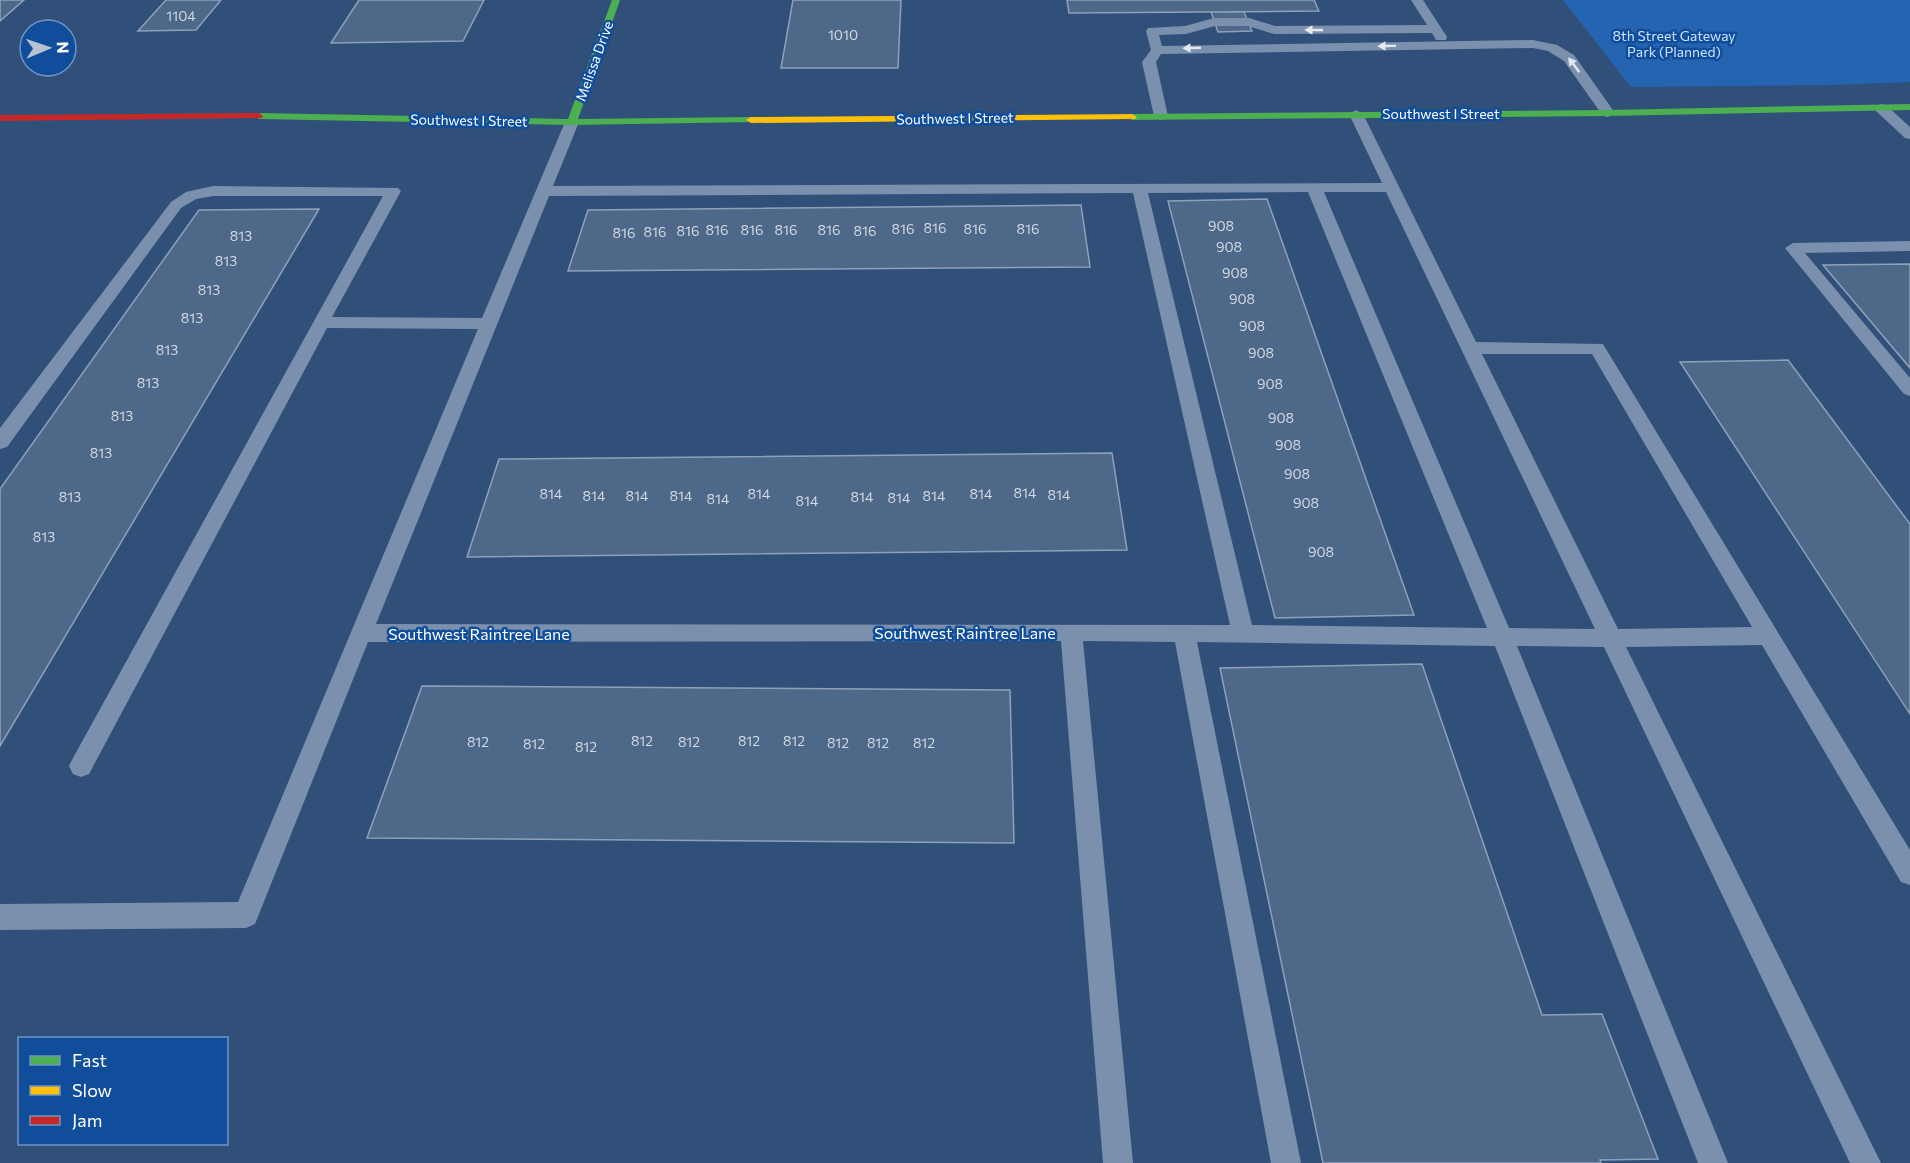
<svg xmlns="http://www.w3.org/2000/svg" width="1910" height="1163" viewBox="0 0 1910 1163" font-family="Commissioner,sans-serif">
  <style>
    .green { fill: #2564b0 }
    .building { fill: #4d6889; stroke: #8fa1b9; stroke-width: 1.5 }
    .lines { fill: none; stroke-linecap: round; stroke-linejoin: round }
    .lane { fill: #7a90ad; fill-rule: evenodd }
    .fast { fill: #4caf50; fill-rule: evenodd }
    .slow { fill: #ffc107; fill-rule: evenodd }
    .jam { fill: #c62828; fill-rule: evenodd }
    .oneway { fill: #e4e9ef }
    .labels { text-anchor: middle; dominant-baseline: central; stroke-width: 5; stroke-linejoin: round; paint-order: stroke }
    .number-label { font-size: 14px; fill: #d2d9e2 }
    .far-park-label { font-size: 14px; fill: #cbe2fe; stroke: #104d9a }
    .far-street-label { font-size: 14px; fill: #fff; stroke: #104d9a }
    .street-label { font-size: 16px; fill: #fff; stroke: #104d9a }
  </style>
  <rect width="100%" height="100%" fill="#30507a"/>
  <path class="green" d="M1563,0H1910V82L1834,85L1631,87Z"/>
  <path class="building" d="M0,0H24L0,21Z
    M166,0H221L196,30L138,31Z
    M359,0H484L463,41L331,43Z
    M793,0H901L898,68H781Z
    M1067,0H1314L1319,11L1069,13Z
    M1211,12H1244L1252,31L1218,32Z
    M1267,199L1414,615L1275,618L1168,201Z
    M1081,205L1090,267L568,271L588,210Z
    M319,209L0,746V489L199,210Z
    M1910,264V368L1823,265Z
    M1788,360L1910,524V714L1680,362Z
    M1112,453L1127,550L467,557L499,459Z
    M1422,664L1542,1015L1602,1014L1658,1159L1600,1160L1601,1163H1323L1220,668Z
    M422,686L1010,690L1014,843L367,838Z"/>
  <g class="lines">
    <path class="lane" d="M1411,0H1423L1447,37L1446,40H1436L1432,33L1274,34L1248,26H1215L1186,34L1159,35L1162,46L1533,40L1557,45L1574,55L1615,113L1608,117L1603,116L1564,61L1548,51L1533,48L1161,54L1156,62L1168,116L1161,120L1154,116L1142,62L1151,50L1146,31L1148,28L1185,26L1214,18H1249L1275,26L1427,25Z
      M1881,104L1886,105L1910,127V139L1905,138L1876,111L1874,108Z
      M1356,110L1363,114L1476,342L1603,344L1910,850V885L1901,882L1762,645L1626,647L1881,1163H1850L1604,647L1517,646L1728,1163H1698L1495,646L1197,642L1301,1163H1271L1175,642L1083,641L1133,1163H1103L1061,641L368,642L255,924L246,928L0,930V904L238,902L478,329L327,328L89,774L81,777L73,774L69,766L73,758L383,196H213L196,199L181,208L7,447L0,449V428L171,202L186,192L213,186L398,188L401,191L332,317L482,318L565,122L572,118L579,122L553,186L1382,183L1349,114ZM1308,192L1487,628L1252,625L1148,193ZM1324,192H1386L1595,629L1509,628ZM1133,193L1230,625L376,624L549,196ZM1482,354H1592L1752,627L1618,629Z
      M1910,241V251L1805,253L1910,378V396L1904,394L1785,248L1793,243Z"/>
    <path class="fast" d="M612,0H620L578,119L751,117L754,118V122L572,125L259,119L255,116L259,113L568,119Z
      M1910,104V110L1608,116L1132,120L1127,117L1132,114L1608,110Z"/>
    <path class="slow" d="M1132,114L1137,117L1135,119L751,123L746,120L751,117Z"/>
    <path class="jam" d="M259,113L263,116L262,118L0,121V115Z"/>
  </g>
  <defs><path id="oneway-solid" d="M-6-.8H1V-3.2L6.5 0L1 3.2V.8H-6Z" transform="scale(1.5)"/></defs>
  <g class="oneway">
    <use href="#oneway-solid" transform="translate(1314 30) rotate(180)"/>
    <use href="#oneway-solid" transform="translate(1387 46) rotate(179)"/>
    <use href="#oneway-solid" transform="translate(1192 48) rotate(178)"/>
    <use href="#oneway-solid" transform="translate(1574 65) rotate(-127)"/>
  </g>
  <g class="labels">
    <g class="number-label">
      <text x="181" y="15">1104</text>
      <text x="843" y="34">1010</text>
      <text x="1221" y="225">908</text>
      <text x="935" y="227">816</text>
      <text x="903" y="228">816</text>
      <text x="975" y="228">816</text>
      <text x="1028" y="228">816</text>
      <text x="717" y="229">816</text>
      <text x="752" y="229">816</text>
      <text x="786" y="229">816</text>
      <text x="829" y="229">816</text>
      <text x="688" y="230">816</text>
      <text x="865" y="230">816</text>
      <text x="655" y="231">816</text>
      <text x="624" y="232">816</text>
      <text x="241" y="235">813</text>
      <text x="1229" y="246">908</text>
      <text x="226" y="260">813</text>
      <text x="1235" y="272">908</text>
      <text x="209" y="289">813</text>
      <text x="1242" y="298">908</text>
      <text x="192" y="317">813</text>
      <text x="1252" y="325">908</text>
      <text x="167" y="349">813</text>
      <text x="1261" y="352">908</text>
      <text x="148" y="382">813</text>
      <text x="1270" y="383">908</text>
      <text x="122" y="415">813</text>
      <text x="1281" y="417">908</text>
      <text x="1288" y="444">908</text>
      <text x="101" y="452">813</text>
      <text x="1297" y="473">908</text>
      <text x="1025" y="492">814</text>
      <text x="551" y="493">814</text>
      <text x="759" y="493">814</text>
      <text x="981" y="493">814</text>
      <text x="1059" y="494">814</text>
      <text x="594" y="495">814</text>
      <text x="637" y="495">814</text>
      <text x="681" y="495">814</text>
      <text x="934" y="495">814</text>
      <text x="70" y="496">813</text>
      <text x="862" y="496">814</text>
      <text x="899" y="497">814</text>
      <text x="718" y="498">814</text>
      <text x="807" y="500">814</text>
      <text x="1306" y="502">908</text>
      <text x="44" y="536">813</text>
      <text x="1321" y="551">908</text>
      <text x="642" y="740">812</text>
      <text x="749" y="740">812</text>
      <text x="794" y="740">812</text>
      <text x="478" y="741">812</text>
      <text x="689" y="741">812</text>
      <text x="838" y="742">812</text>
      <text x="878" y="742">812</text>
      <text x="924" y="742">812</text>
      <text x="534" y="743">812</text>
      <text x="586" y="746">812</text>
    </g>
    <g class="far-park-label">
      <text x="1674" y="35">8th Street Gateway<tspan x="1674" dy="16">Park (Planned)</tspan></text>
    </g>
    <g class="far-street-label">
      <text transform="translate(594 61) rotate(-70)">Melissa Drive</text>
      <text x="1441" y="113">Southwest I Street</text>
      <text transform="translate(955 118) rotate(-1)">Southwest I Street</text>
      <text transform="translate(469 120) rotate(1)">Southwest I Street</text>
    </g>
    <g class="street-label">
      <text x="965" y="632">Southwest Raintree Lane</text>
      <text x="479" y="633">Southwest Raintree Lane</text>
    </g>
  </g>
  <rect x="18" y="1037" width="210" height="108" fill="#104d9a" stroke="#7094c2" stroke-width="1.5"/>
  <rect x="30" y="1056" width="30" height="9" fill="#4caf50" stroke="#7094c2" stroke-width="1.5"/>
  <text x="72" y="1067" font-size="18" fill="#ffffff">Fast</text>
  <rect x="30" y="1086" width="30" height="9" fill="#ffc107" stroke="#7094c2" stroke-width="1.5"/>
  <text x="72" y="1097" font-size="18" fill="#ffffff">Slow</text>
  <rect x="30" y="1116" width="30" height="9" fill="#c62828" stroke="#7094c2" stroke-width="1.5"/>
  <text x="72" y="1127" font-size="18" fill="#ffffff">Jam</text>
  <g transform="translate(48 48) rotate(88)"><circle r="28" fill="#104d9a" stroke="#7094c2" stroke-width="1.5"/>
  <path d="M0-4.5L10 22L0 15L-10 22Z" fill="#b7c2d0"/>
  <text y="-9" font-size="16" font-weight="bold" text-anchor="middle" fill="#ffffff">N</text>
  </g>
</svg>
